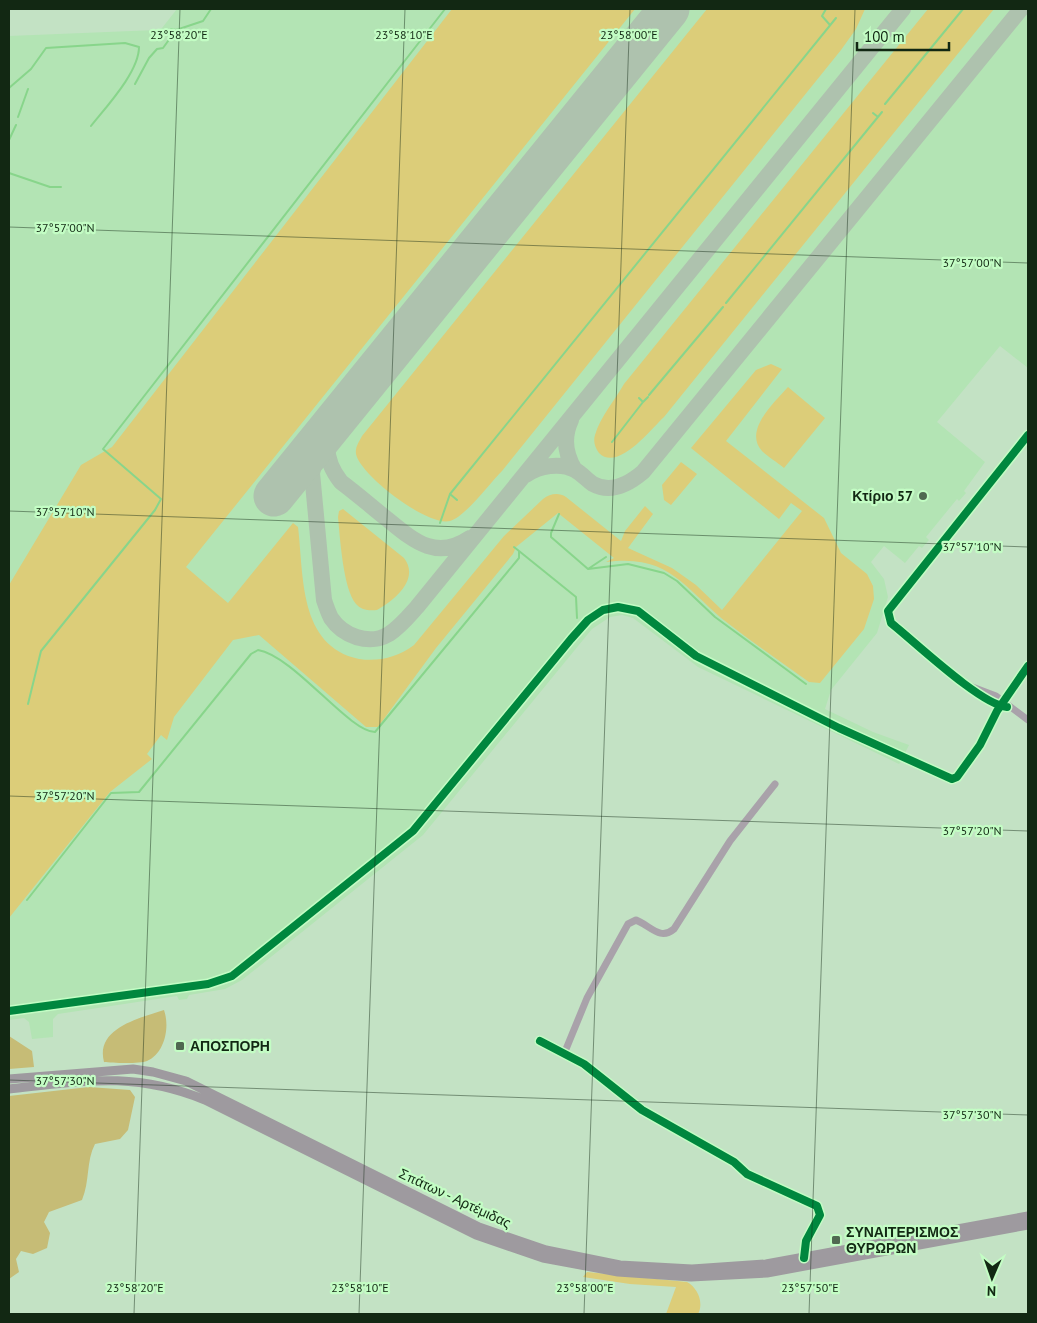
<svg xmlns="http://www.w3.org/2000/svg" width="1037" height="1323" viewBox="0 0 1037 1323" font-family="'PT Sans',sans-serif">
  <style>
    .built { fill: #b3e4b4 }
    .green { fill: #dccd79 }
    .forest { fill: #c6bc76 }
    .lines { fill: none; stroke-linecap: round; stroke-linejoin: round }
    .stream { stroke: #88d58b; stroke-width: 2 }
    .taxiway { stroke: #aec2ae; stroke-width: 16 }
    .runway { stroke: #aec2ae; stroke-width: 41 }
    .minor { stroke: #a9a2aa; stroke-width: 7 }
    .major { stroke: #9e9a9f; stroke-width: 9 }
    .cycleway-casing { stroke: #c3fdc4; stroke-width: 11 }
    .cycleway { stroke: #00873e; stroke-width: 8 }
    .ticks { fill: none; stroke: #122813; stroke-width: 1; stroke-opacity: 0.45 }
    .poi-dot { fill: #506951; stroke: #c3fdc4; stroke-width: 2 }
    .labels { text-anchor: middle; dominant-baseline: central; stroke-width: 4.5; stroke-linejoin: round; paint-order: stroke }
    .poi-label { font-size: 14px; font-weight: bold; fill: #122813; stroke: #c3fdc4; text-anchor: start }
    .street-label { font-size: 14px; fill: #122813; stroke: #c3fdc4 }
    .ticks-label { font-size: 12px; text-anchor: middle; fill: #122813; stroke: #c3fdc4; stroke-width: 4.5; stroke-linejoin: round; paint-order: stroke }
  </style>
  <rect width="100%" height="100%" fill="#c3e2c4"/>
  <path class="built" d="M177,9H1028V368L1000,346L937,422L985,462L964,491L966,493L959,501L957,499L926,537L929,540L922,548L919,546L905,563L884,546L871,562L884,579L888,597L877,633L831,690L825,709L873,732L909,745L905,753L898,750L895,757L902,761L899,764L698,667L633,618L622,615L610,617L592,629L423,835L242,980L225,989L189,995L187,999L179,1000L177,996L58,1014L53,1019V1037L32,1039L29,1022L24,1018L9,1020V36L156,30L162,28Z"/>
  <path class="green" d="M452,9H635L186,567L228,603L293,523L298,527C304,575 298,646 359,659C379,662 398,657 414,645L504,536L543,499C550,494 558,492 566,497L621,541L625,531L645,506L653,514L628,548L672,568L696,585L722,610L802,511L791,503L779,519L691,448L756,370L771,364L782,369L726,441L824,518L841,553L867,574L873,586L874,599L864,629L820,683L809,682C782,663 755,644 729,624C685,590 671,553 606,562L614,558L558,513L516,547L513,554L436,648L378,727H366L259,635L233,640L174,717L167,740L161,735L147,754L152,759L110,792L9,918V585L81,465L112,447Z
    M707,9H865L856,29L841,50L502,471C490,483 465,517 450,521C428,527 360,475 356,454C355,447 359,442 362,436Z
    M928,9H994L664,417C651,429 618,472 599,453C595,448 593,441 595,435C600,417 615,400 624,384Z
    M788,387L825,418L784,468C777,462 768,457 762,451C743,430 775,402 788,387Z
    M681,462L697,474L671,505L664,500L662,485Z
    M343,509L404,558C420,579 395,600 377,610C369,611 361,610 356,604C343,589 340,537 338,517L339,511Z
    M587,1272L687,1282C698,1288 704,1303 698,1314H666L676,1287L630,1284L583,1277Z"/>
  <path class="forest" d="M164,1010C170,1027 165,1053 147,1061C140,1064 112,1063 104,1062C95,1028 140,1018 164,1010Z
    M9,1036L32,1051L34,1067L9,1069Z
    M89,1087L130,1090L135,1097L128,1130L120,1139L95,1144C86,1161 90,1181 82,1200L49,1212L44,1222L50,1233L47,1248L33,1254L21,1251L16,1259L19,1272L9,1279V1096Z"/>
  <g class="lines">
    <path class="stream" d="M826,9L822,16L830,25
      M171,29L176,30
      M135,84L149,58L157,49L163,48L176,30L203,21L211,9
      M9,88L31,69L46,48L125,43L139,47C139,72 106,107 91,126
      M885,104L963,9
      M873,113L878,117
      M18,117L28,89
      M9,140L16,125
      M9,173L50,187H61
      M726,303L882,112
      M649,395L723,307
      M639,398L643,402L648,397
      M612,442L643,402
      M450,494L457,500
      M559,514L551,533V537L588,569L606,557
      M440,523L450,494L836,18
      M519,551L576,597L577,618
      M588,569L628,564L664,573L677,581L715,617L806,684
      M28,704L41,651L155,510L161,499L103,449L445,9
      M27,900L111,793L139,792L251,654L258,650C294,656 349,732 375,732L519,558V551L514,547"/>
    <path class="taxiway" d="M571,420C563,437 565,454 575,470
      M333,424L318,450L312,473L324,600C326,606 328,612 331,618C343,636 369,646 389,634C400,627 408,617 417,607L903,9
      M329,434C324,452 330,468 341,482C357,494 372,507 387,519C414,541 436,561 470,538
      M526,475C539,466 560,462 575,470C581,473 587,480 593,484C611,494 630,483 643,472L1021,9"/>
    <path class="runway" d="M274,496L669,9"/>
    <path class="minor" d="M967,685L996,696L1028,720
      M1008,707C981,705 916,643 891,623L888,611L1028,435
      M9,1011L208,984L232,976L413,831L571,639L588,620L603,610L618,607L638,611L696,656L839,728L952,779L957,777L980,745L997,711L1028,666
      M540,1041L584,1064L642,1110L734,1162L747,1174L817,1206L820,1215L806,1241L804,1258
      M564,1054L587,998L628,924L636,920L640,922C652,928 661,940 674,929L730,841L775,784"/>
    <path class="major" d="M9,1079L133,1069L153,1072L186,1081L479,1227L546,1250L620,1265L692,1269L766,1264L1028,1216
      M9,1089C83,1081 134,1071 205,1100L476,1235L543,1258L618,1272L691,1277L767,1273L1028,1225"/>
    <g class="cycleway-casing">
      <path id="cycleway" d="M1007,707C981,705 915,642 891,623L888,611L1028,435
        M9,1011L208,984L232,976L413,831L571,639L588,620L603,610L618,607L638,611L696,656L839,728L952,779L957,777L980,745L997,711L1028,666
        M540,1041L584,1064L642,1110L734,1162L747,1174L817,1206L820,1215L806,1241L804,1258"/>
    </g>
    <use href="#cycleway" class="cycleway"/>
  </g>
  <path class="ticks" d="M9,227L1028,263M9,511L1028,547M9,796L1028,831M9,1080L1028,1115M134,1314L180,9M359,1314L405,9M584,1314L630,9M809,1314L855,9"/>
  <g class="poi-dot">
    <circle cx="923" cy="496" r="5"/>
    <rect x="175" y="1041" width="10" height="10" rx="2.5"/>
    <rect x="831" y="1235" width="10" height="10" rx="2.5"/>
  </g>
  <g class="labels">
    <g class="poi-label">
      <text x="913" y="496" text-anchor="end">Κτίριο 57</text>
      <text x="190" y="1046">ΑΠΟΣΠΟΡΗ</text>
      <text x="846" y="1232">ΣΥΝΑΙΤΕΡΙΣΜΟΣ<tspan x="846" dy="16">ΘΥΡΩΡΩΝ</tspan></text>
    </g>
    <g class="street-label">
      <text transform="translate(455 1198) rotate(25)">Σπάτων - Αρτέμιδας</text>
    </g>
  </g>
  <g class="ticks-label">
    <text x="179" y="39">23°58'20"E</text>
    <text x="404" y="39">23°58'10"E</text>
    <text x="629" y="39">23°58'00"E</text>
    <text x="65" y="232">37°57'00"N</text>
    <text x="972" y="267">37°57'00"N</text>
    <text x="65" y="516">37°57'10"N</text>
    <text x="972" y="551">37°57'10"N</text>
    <text x="65" y="800">37°57'20"N</text>
    <text x="972" y="835">37°57'20"N</text>
    <text x="65" y="1085">37°57'30"N</text>
    <text x="972" y="1119">37°57'30"N</text>
    <text x="135" y="1292">23°58'20"E</text>
    <text x="360" y="1292">23°58'10"E</text>
    <text x="585" y="1292">23°58'00"E</text>
    <text x="810" y="1292">23°57'50"E</text>
  </g>
  <rect width="1037" height="1323" fill="none" stroke="#122813" stroke-width="20"/>
  <g transform="translate(992 1278) rotate(182)" stroke="#c3fdc4" stroke-width="4" paint-order="stroke">
  <path d="M0-4L9 19L0 12L-9 19Z" fill="#122813"/>
  <text y="-8" font-size="14" font-weight="bold" text-anchor="middle" fill="#122813">N</text>
  </g>
  <path d="M857 42v8h92v-8" fill="none" stroke="#122813" stroke-width="2.5"/>
  <text x="864" y="42" font-size="15" fill="#122813" stroke="#c3fdc4" stroke-width="4" paint-order="stroke">100 m</text>
</svg>
